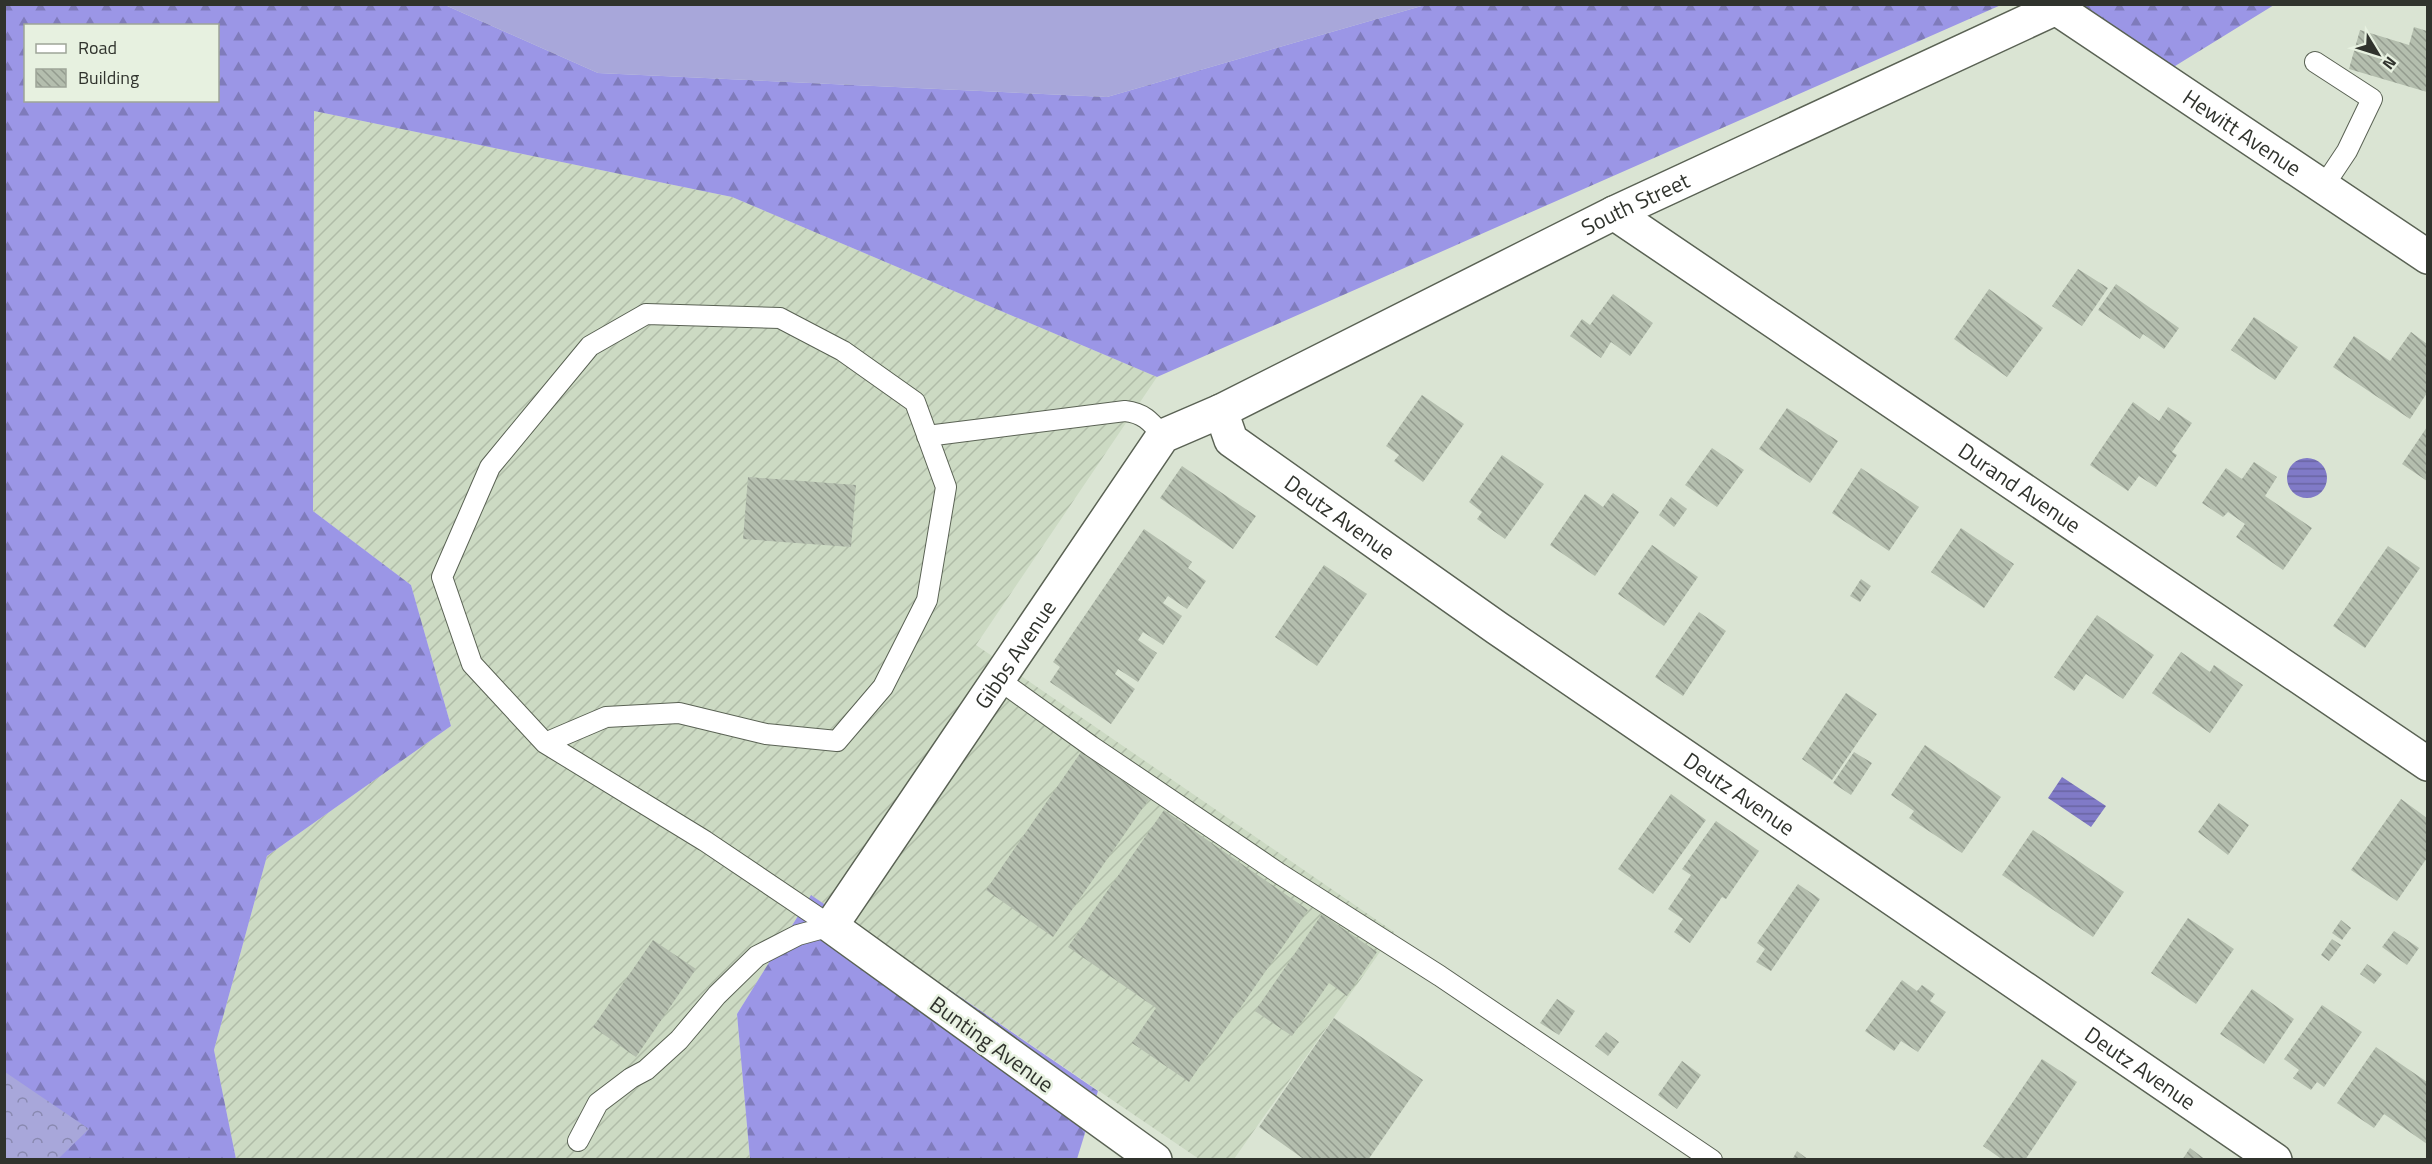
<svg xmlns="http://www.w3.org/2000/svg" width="2432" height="1164" viewBox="0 0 2432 1164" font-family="'Titillium Web',sans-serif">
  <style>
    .industrial { fill: url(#industrial-furrows) }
    .grass { fill: #a8a7da }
    .forest { fill: url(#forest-firs); fill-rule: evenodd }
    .park { fill: url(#park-crowns) }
    .water { fill: url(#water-rules) }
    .building { fill: url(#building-back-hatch) }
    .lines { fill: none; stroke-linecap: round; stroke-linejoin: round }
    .service-casing { stroke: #5a6254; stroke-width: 22 }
    .minor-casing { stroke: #5a6254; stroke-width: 36 }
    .service { stroke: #fff; stroke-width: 20 }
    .minor { stroke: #fff; stroke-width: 33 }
    .labels { text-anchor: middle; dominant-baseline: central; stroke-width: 5; stroke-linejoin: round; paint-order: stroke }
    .street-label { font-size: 22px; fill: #30332d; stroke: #e7f1e0 }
  </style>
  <defs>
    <pattern id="industrial-furrows" width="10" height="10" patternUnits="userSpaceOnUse" patternTransform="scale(1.5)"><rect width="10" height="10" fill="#ccdac3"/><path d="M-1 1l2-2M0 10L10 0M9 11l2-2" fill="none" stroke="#b0bca8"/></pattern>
    <pattern id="forest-firs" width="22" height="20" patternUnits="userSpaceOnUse" patternTransform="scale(1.5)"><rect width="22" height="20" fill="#9b96e6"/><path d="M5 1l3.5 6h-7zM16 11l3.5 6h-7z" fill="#7f7bbb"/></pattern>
    <pattern id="park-crowns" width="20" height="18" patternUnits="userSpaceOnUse" patternTransform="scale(1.5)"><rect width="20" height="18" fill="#a8a7da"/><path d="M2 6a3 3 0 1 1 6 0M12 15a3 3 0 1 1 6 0" fill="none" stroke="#8989b1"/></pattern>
    <pattern id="water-rules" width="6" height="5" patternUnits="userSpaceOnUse" patternTransform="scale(1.5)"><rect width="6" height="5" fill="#807ac7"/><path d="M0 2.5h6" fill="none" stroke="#6965a2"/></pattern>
    <pattern id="building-back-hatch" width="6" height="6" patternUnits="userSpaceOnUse" patternTransform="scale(1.5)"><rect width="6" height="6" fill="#b4beae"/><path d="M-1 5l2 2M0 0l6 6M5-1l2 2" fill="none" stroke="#939b8e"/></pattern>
  </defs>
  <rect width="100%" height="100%" fill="#dae4d3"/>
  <path class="industrial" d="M314,111L732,197L1157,377L976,645L1394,932L1234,1159H1199L811,895L737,1014L750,1159H236L214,1050L267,856L451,726L411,585L313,511Z"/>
  <path class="grass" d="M445,5H1425L1107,97L598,73Z"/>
  <path class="forest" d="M5,5H445L598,73L1107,97L1425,5H2001L1157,377L732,197L314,111L313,511L411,585L451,726L267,856L214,1050L236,1159L5,1160ZM26,26H218V100H26Z
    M2075,5H2274L2167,71Z
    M811,895L1098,1091L1077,1159H750L737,1014Z"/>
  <path class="park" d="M5,1072L89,1129L58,1159H5Z"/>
  <path class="water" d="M2287 478a20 20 0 1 1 40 0a20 20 0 1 1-40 0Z
    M2062,777L2106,806L2091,827L2048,798Z"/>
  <path class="building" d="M2414,27L2427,31V92L2349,69L2360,30L2409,45Z
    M2078,269L2108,288L2082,326L2052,306Z
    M2116,284L2179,328L2164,349L2143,334L2140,339L2098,310Z
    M1989,289L2043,328L2007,377L1954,339Z
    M1613,294L1653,323L1630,356L1611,342L1601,358L1570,336L1582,319L1590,325Z
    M2254,317L2298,347L2275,380L2231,350Z
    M2411,332L2427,344V393L2410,419L2333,367L2354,336L2390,361Z
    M1422,395L1464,424L1423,482L1394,461L1399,455L1386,446Z
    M2133,402L2159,421L2168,407L2192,423L2172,452L2177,455L2156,487L2139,476L2128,491L2090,465Z
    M1787,408L1838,441L1810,483L1759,449Z
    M2427,427V481L2402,464Z
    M1712,448L1744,470L1717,507L1685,485Z
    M1502,455L1544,484L1505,539L1477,519L1482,512L1469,502Z
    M2254,462L2277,477L2265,496L2312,528L2283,570L2236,537L2245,524L2228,512L2223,517L2202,503L2226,468L2242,479Z
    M1182,466L1256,516L1233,549L1160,498Z
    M1861,468L1919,507L1889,551L1832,513Z
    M748,477L856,485L851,547L743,539Z
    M1613,493L1639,512L1595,576L1550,545L1585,494L1603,507Z
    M1671,497L1687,509L1674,527L1659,515Z
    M1961,528L2014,564L1984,608L1931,572Z
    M1144,529L1192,562L1188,568L1206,581L1187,609L1168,596L1163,603L1182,616L1163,645L1143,632L1138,640L1157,653L1138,682L1118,669L1115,674L1135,689L1111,724L1050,682L1060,667L1053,662Z
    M1652,545L1698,577L1664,626L1618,594Z
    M2388,546L2420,568L2365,648L2333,626Z
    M1324,565L1367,594L1317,666L1275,637Z
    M1861,579L1871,586L1860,602L1850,596Z
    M1699,612L1726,631L1683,696L1655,677Z
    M2097,615L2154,655L2123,699L2086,674L2074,691L2054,677Z
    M2181,652L2210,672L2214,665L2243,685L2210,733L2152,693Z
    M1846,693L1877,714L1832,780L1802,759Z
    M1925,745L2001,797L1962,853L1909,818L1914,811L1891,795Z
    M1081,752L1149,799L1053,937L986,890Z
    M1854,752L1872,763L1851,795L1833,783Z
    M1671,794L1706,820L1653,894L1618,869Z
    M2401,799L2427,818V858L2397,901L2351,870Z
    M2219,803L2249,825L2228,855L2198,832Z
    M1164,810L1308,910L1189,1082L1132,1043L1156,1008L1068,947Z
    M1716,821L1759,851L1726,899L1722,897L1690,943L1674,932L1683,919L1668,909L1691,875L1682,869Z
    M2033,830L2124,892L2093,937L2002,875Z
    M1798,884L1820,899L1771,971L1756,962L1765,949L1757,943Z
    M1322,914L1377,952L1347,996L1329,983L1292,1036L1255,1011Z
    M2188,918L2234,949L2196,1004L2151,973Z
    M2341,920L2351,928L2342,940L2332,933Z
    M2394,931L2419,948L2407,965L2382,947Z
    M2332,939L2341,945L2329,961L2321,955Z
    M653,940L696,969L636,1057L593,1027Z
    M2367,964L2382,974L2374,984L2360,974Z
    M1902,980L1917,991L1922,985L1935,994L1930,1001L1946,1012L1918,1052L1901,1041L1894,1051L1865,1031Z
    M2252,989L2294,1019L2264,1064L2220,1034Z
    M1557,999L1575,1011L1559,1035L1540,1023Z
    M2322,1005L2362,1032L2324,1087L2317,1082L2311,1090L2293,1078L2299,1070L2284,1059Z
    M1334,1018L1423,1080L1368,1160H1305L1259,1127Z
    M1606,1032L1619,1042L1608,1056L1595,1046Z
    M2376,1047L2427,1082V1144L2384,1114L2374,1128L2337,1103Z
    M2042,1059L2077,1082L2025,1160H2003L1983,1146Z
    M1682,1061L1701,1075L1677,1109L1658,1095Z
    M2190,1148L2206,1160H2182Z
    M1797,1151L1809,1160H1792Z"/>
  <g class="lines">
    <g class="service-casing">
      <path id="service" d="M2315,62L2372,99L2347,151L2323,187
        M927,436L1125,411C1144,413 1151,422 1163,436
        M998,679L1091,746L1280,874L1440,976L1712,1160
        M545,743L606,717L679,713L766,734L837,741L883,687L927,600L946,487L915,402L843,351L780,318L646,314L590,346L490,467L442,577L472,664L545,743L705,841L831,926
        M578,1141L598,1103L631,1078L646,1070L679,1040L717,995L757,956L798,935L831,926"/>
    </g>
    <g class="minor-casing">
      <g id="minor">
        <path id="s1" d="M1614,213L2428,764"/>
        <path id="s2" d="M1221,411L1231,440L1497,628L2275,1160"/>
        <path id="s3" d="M1155,1160L831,926L1163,436L1221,411L1614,213L2056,8L2428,257"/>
      </g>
    </g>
    <use href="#service" class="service"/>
    <use href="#minor" class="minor"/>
  </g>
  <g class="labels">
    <g class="street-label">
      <text stroke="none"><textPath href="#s3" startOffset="2206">Hewitt Avenue</textPath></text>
      <text stroke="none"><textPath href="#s3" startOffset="1518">South Street</textPath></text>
      <text stroke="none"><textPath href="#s1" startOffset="490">Durand Avenue</textPath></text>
      <text stroke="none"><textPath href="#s2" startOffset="164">Deutz Avenue</textPath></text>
      <text stroke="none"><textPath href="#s3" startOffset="728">Gibbs Avenue</textPath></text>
      <text stroke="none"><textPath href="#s2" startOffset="650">Deutz Avenue</textPath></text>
      <text transform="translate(992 1044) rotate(36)">Bunting Avenue</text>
      <text stroke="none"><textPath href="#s2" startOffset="1136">Deutz Avenue</textPath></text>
    </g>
  </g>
  <rect width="2432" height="1164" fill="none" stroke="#30332d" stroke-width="12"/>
  <rect x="24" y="24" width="195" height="78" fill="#e7f1e0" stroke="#9ea598" stroke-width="1.5"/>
  <rect x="36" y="44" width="30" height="9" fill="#ffffff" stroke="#9ea598" stroke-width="1.5"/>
  <text x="78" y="54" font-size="18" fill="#30332d">Road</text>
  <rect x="36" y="69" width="30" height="18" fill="url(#building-back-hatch)" stroke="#9ea598" stroke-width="1.5"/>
  <text x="78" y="84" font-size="18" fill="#30332d">Building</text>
  <g transform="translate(2378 54) rotate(128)" stroke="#e7f1e0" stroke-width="4.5" paint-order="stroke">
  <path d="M0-4.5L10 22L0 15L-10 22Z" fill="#30332d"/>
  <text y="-9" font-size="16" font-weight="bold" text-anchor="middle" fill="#30332d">N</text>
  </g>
</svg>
